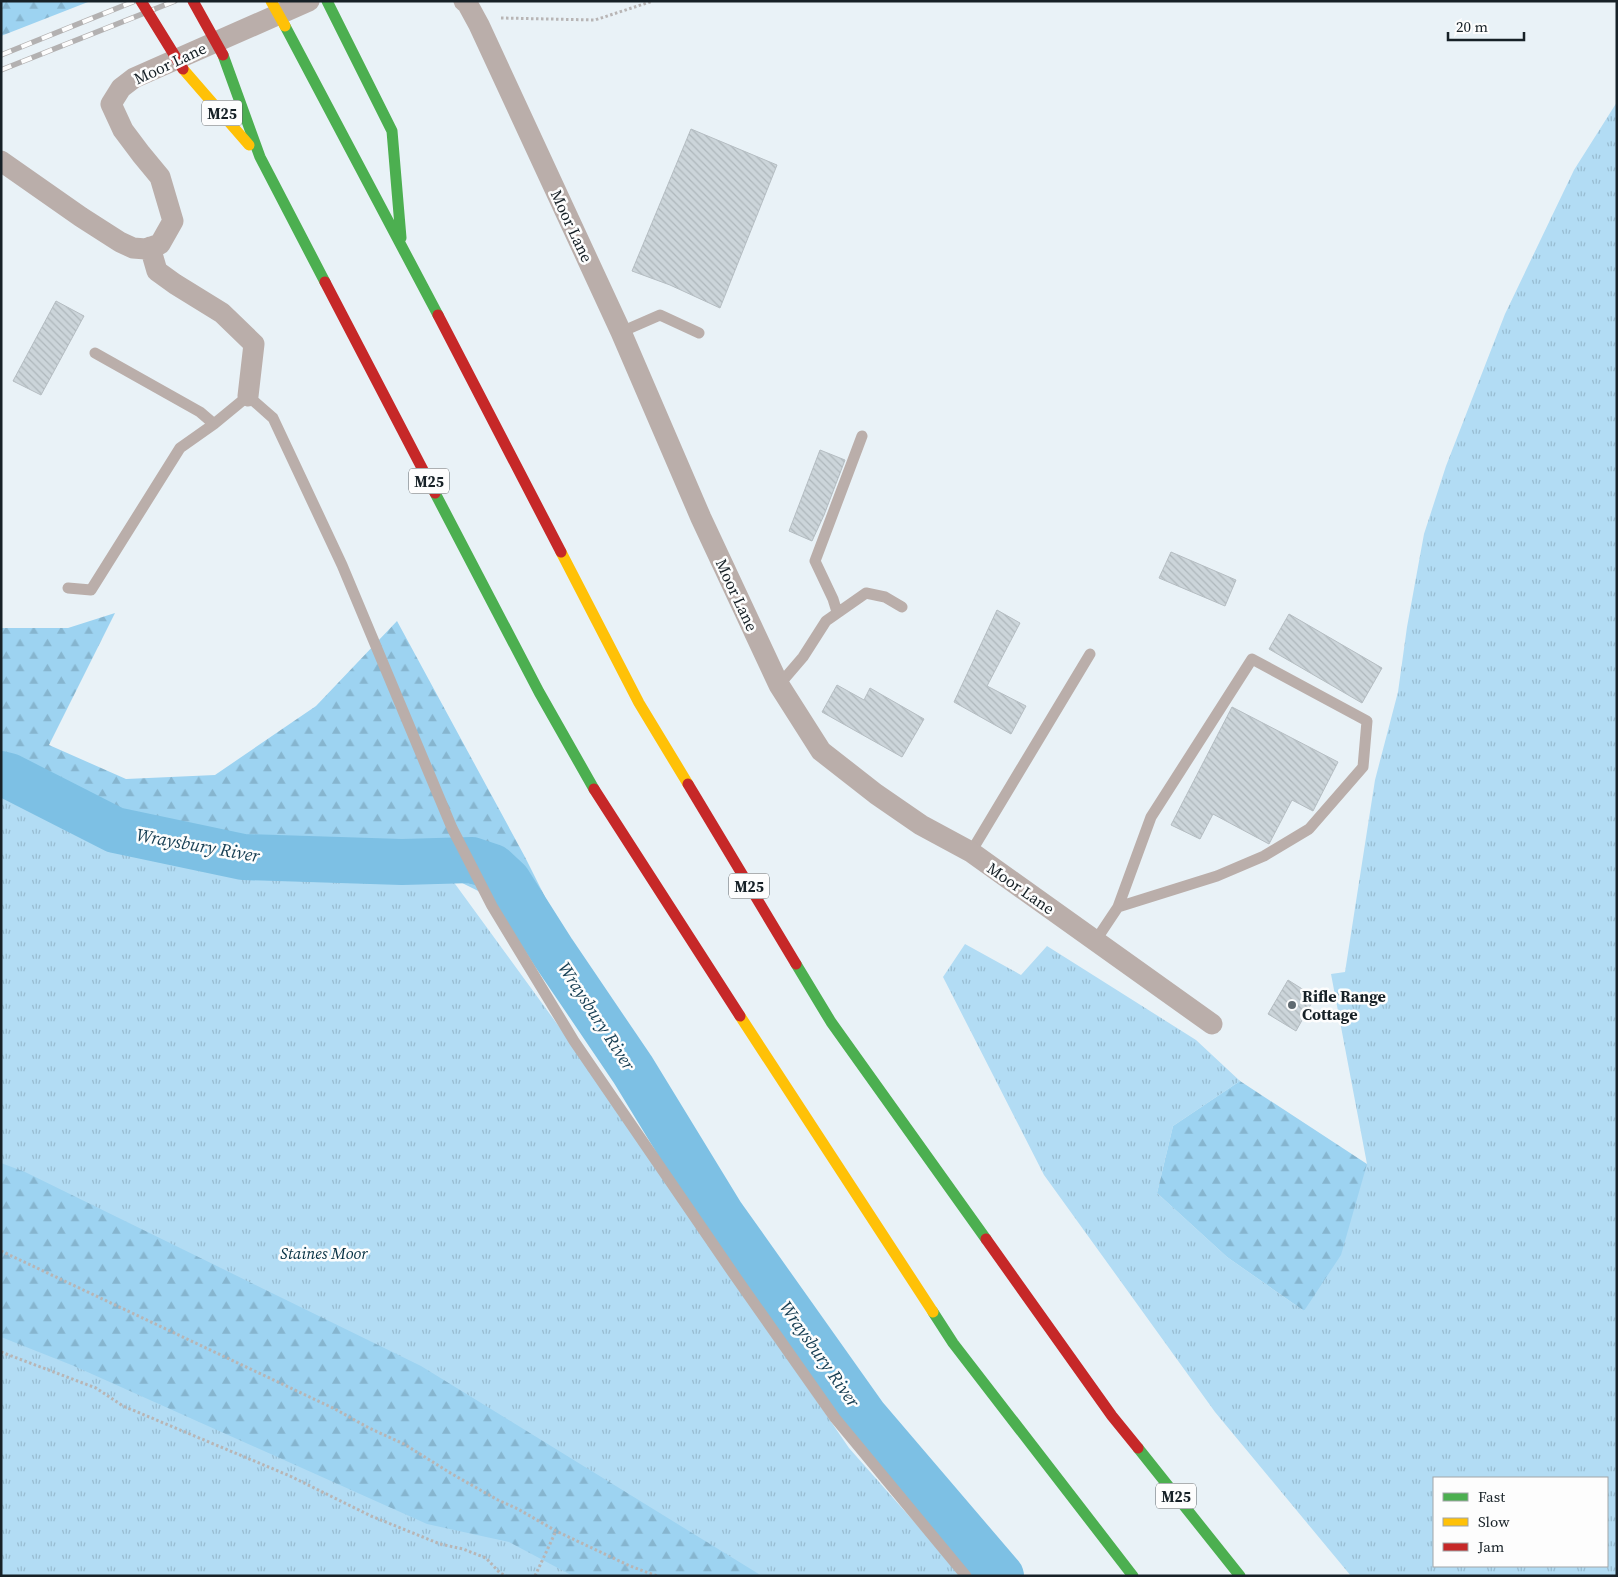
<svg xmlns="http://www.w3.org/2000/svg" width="1618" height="1577" viewBox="0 0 1618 1577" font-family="'Source Serif 4',serif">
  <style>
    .grass { fill: url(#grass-tufts); fill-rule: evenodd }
    .forest { fill: url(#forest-firs) }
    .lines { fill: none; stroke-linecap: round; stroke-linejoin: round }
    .river { stroke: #7dc0e4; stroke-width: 46 }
    .building { fill: url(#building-back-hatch); stroke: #b5bdc2 }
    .path { stroke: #b8b5b5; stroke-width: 3; stroke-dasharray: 2.5 2.5; stroke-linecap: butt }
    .lane { stroke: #baaeaa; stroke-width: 11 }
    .street { stroke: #baaeaa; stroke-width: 21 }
    .fast { stroke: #4caf50; stroke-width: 11 }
    .slow { stroke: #ffc107; stroke-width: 11 }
    .jam { stroke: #c62828; stroke-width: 11 }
    .rail-casing { stroke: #b3b1b1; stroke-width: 5.5 }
    .rail { stroke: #fdfdfd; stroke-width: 4; stroke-dasharray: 11; stroke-linecap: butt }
    .slow-bridge { stroke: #ffc107; stroke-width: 11 }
    .jam-bridge { stroke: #c62828; stroke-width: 11 }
    .poi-dot { fill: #606a70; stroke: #fdfdfd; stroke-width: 2 }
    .labels { text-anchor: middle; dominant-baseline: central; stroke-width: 5; stroke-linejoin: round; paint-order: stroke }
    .shield { fill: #fdfdfd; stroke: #5c6367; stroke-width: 1 }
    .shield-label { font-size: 15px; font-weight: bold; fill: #172127 }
    .street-label { font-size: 16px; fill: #172127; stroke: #fdfdfd }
    .poi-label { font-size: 16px; font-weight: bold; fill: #172127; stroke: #fdfdfd; text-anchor: start }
    .park-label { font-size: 16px; font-style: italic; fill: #032e41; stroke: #fdfdfd }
    .water-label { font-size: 18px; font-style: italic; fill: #153d52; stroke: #fdfdfd }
  </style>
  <defs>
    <pattern id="grass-tufts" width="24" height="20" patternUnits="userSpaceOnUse" patternTransform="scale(1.25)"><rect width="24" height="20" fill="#b2dcf4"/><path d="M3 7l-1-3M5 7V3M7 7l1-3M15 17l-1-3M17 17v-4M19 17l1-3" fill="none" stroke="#98bcd1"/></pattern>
    <pattern id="forest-firs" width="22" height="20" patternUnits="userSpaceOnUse" patternTransform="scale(1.25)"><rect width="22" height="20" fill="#9dd3f1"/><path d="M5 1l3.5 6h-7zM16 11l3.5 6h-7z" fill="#86b5cf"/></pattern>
    <pattern id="building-back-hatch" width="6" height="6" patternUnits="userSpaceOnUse" patternTransform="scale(1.25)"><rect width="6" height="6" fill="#ccd5da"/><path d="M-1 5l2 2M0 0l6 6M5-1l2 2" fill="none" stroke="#aeb7bb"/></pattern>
  </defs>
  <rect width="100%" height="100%" fill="#e9f2f7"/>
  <path class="grass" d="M1617,102V1576H1351L1215,1412L1044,1175L943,977L965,944L1021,975L1047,946L1196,1040L1240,1081L1173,1126L1157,1193L1227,1257L1304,1311L1367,1164L1331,974L1345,972L1375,780L1398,692L1407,627L1424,534L1446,466L1505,314L1574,170ZM1434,1478H1607V1566H1434Z
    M1,790L243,874L403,879L450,877L571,1043L849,1448L962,1576H1Z"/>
  <path class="forest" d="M1,1H87L88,2L1,36Z
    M115,613L49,745L126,779L215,775L316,706L397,621L525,857L563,933L450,877L403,879L243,874L115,847L10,793L1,790V628H68Z
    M1240,1081L1367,1164L1341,1255L1304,1311L1227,1257L1157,1193L1173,1126Z
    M1,1163L25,1172L421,1366L762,1576H573L509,1542L427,1524L74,1366L1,1337Z"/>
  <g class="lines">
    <path class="river" d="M1,774L9,776L115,830L243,857L402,862L472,860L493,867L508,881L553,952L633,1070L721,1214L865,1417L1001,1576"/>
  </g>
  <path class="building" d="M691,129L777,165L720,308L670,285L632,271Z
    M56,301L84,316L41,395L13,381Z
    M820,450L845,460L824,515L812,541L789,531Z
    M1171,552L1236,580L1225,606L1159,578Z
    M997,610L1020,623L987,686L1026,706L1011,734L954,702Z
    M1289,614L1382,668L1362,703L1269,649Z
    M837,685L864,700L870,688L924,719L902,757L822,712Z
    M1232,707L1338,762L1313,811L1292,800L1269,844L1213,814L1200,839L1171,825Z
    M1288,980L1315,997L1296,1031L1268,1014Z"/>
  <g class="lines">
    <path class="path" d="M501,18L595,20L653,1
      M1,1251L335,1409L369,1428L404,1444L452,1474L498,1500L518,1509L556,1531L630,1566L657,1576
      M1,1352L96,1388L123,1406L290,1476L371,1516L440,1544L463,1549L486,1558L500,1573L506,1576
      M535,1576L556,1531"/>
    <path class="lane" d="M621,332L660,315L699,333
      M95,353L200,412L214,424
      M68,588L91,590L180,448L214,424L248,396L273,418L342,565L452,828L492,906L574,1041L735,1276L835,1418L966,1576
      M837,612L833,599L815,561L862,436
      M779,685L803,657L826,621L866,593L885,597L902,607
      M971,852L1090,654
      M1096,940L1118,907L1151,817L1252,659L1367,721L1363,767L1309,829L1264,856L1217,876L1118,907"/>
    <path class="street" d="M464,1L467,3L479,25L621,332L701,518L779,685L821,751L876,794L921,825L971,852L1212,1024
      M1,161L81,217L120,242L133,248L146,249L160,244L173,221L160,177L141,154L123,130L111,104L121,88L134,78L309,1
      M150,247L157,271L175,284L222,313L254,344L248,396"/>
    <path class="fast" d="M327,1L392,131L401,238
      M285,26L438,315
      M223,55L260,157L325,282
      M435,493L539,692L594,789
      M796,964L831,1022L986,1239
      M933,1312L953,1343L1133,1576
      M1138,1448L1240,1576"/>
    <path class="slow" d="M183,69L249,145
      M561,552L639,703L688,784
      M740,1016L933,1312"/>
    <path class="jam" d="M325,282L435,493
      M438,315L561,552
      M688,784L796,964
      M594,789L740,1016
      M986,1239L1112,1416L1138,1448"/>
    <g class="rail-casing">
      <path id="rail" d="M1,55L135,1
        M1,70L175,1"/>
    </g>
    <use href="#rail" class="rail"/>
    <path class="slow-bridge" d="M271,1L285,26"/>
    <path class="jam-bridge" d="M141,1L183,69
      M193,1L223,55"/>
  </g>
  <circle class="poi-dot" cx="1292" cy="1005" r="5"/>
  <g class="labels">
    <g class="shield">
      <rect x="202" y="100.5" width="40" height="25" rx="4"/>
      <rect x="409" y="468.5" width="40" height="25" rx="4"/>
      <rect x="729" y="873.5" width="40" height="25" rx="4"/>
      <rect x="1156" y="1483.5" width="40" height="25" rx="4"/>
    </g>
    <g class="shield-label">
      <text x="222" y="113">M25</text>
      <text x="429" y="481">M25</text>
      <text x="749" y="886">M25</text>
      <text x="1176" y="1496">M25</text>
    </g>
    <g class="street-label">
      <text transform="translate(170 63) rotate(-25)">Moor Lane</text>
      <text transform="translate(572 226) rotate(65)">Moor Lane</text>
      <text transform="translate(737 595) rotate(65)">Moor Lane</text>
      <text transform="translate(1021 888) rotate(35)">Moor Lane</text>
    </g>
    <g class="poi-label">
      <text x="1302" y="996">Rifle Range<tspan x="1302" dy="18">Cottage</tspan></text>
    </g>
    <g class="park-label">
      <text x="324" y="1253">Staines Moor</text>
    </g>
    <g class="water-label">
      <text transform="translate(198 845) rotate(10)">Wraysbury River</text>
      <text transform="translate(597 1016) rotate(57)">Wraysbury River</text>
      <text transform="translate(820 1354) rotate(55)">Wraysbury River</text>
    </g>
  </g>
  <rect width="1618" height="1577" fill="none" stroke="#172127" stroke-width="5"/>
  <rect x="1433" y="1477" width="175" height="90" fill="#fdfdfd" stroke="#a1a5a7"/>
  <rect x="1443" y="1493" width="25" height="8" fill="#4caf50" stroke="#a1a5a7"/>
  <text x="1478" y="1502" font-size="15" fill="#172127">Fast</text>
  <rect x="1443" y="1518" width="25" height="8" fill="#ffc107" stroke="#a1a5a7"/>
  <text x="1478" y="1527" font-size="15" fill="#172127">Slow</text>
  <rect x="1443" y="1543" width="25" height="8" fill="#c62828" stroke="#a1a5a7"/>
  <text x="1478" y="1552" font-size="15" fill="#172127">Jam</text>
  <path d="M1448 32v8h76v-8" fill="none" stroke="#172127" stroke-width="2.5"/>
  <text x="1456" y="32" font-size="15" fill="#172127" stroke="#fdfdfd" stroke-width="4" paint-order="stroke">20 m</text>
</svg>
